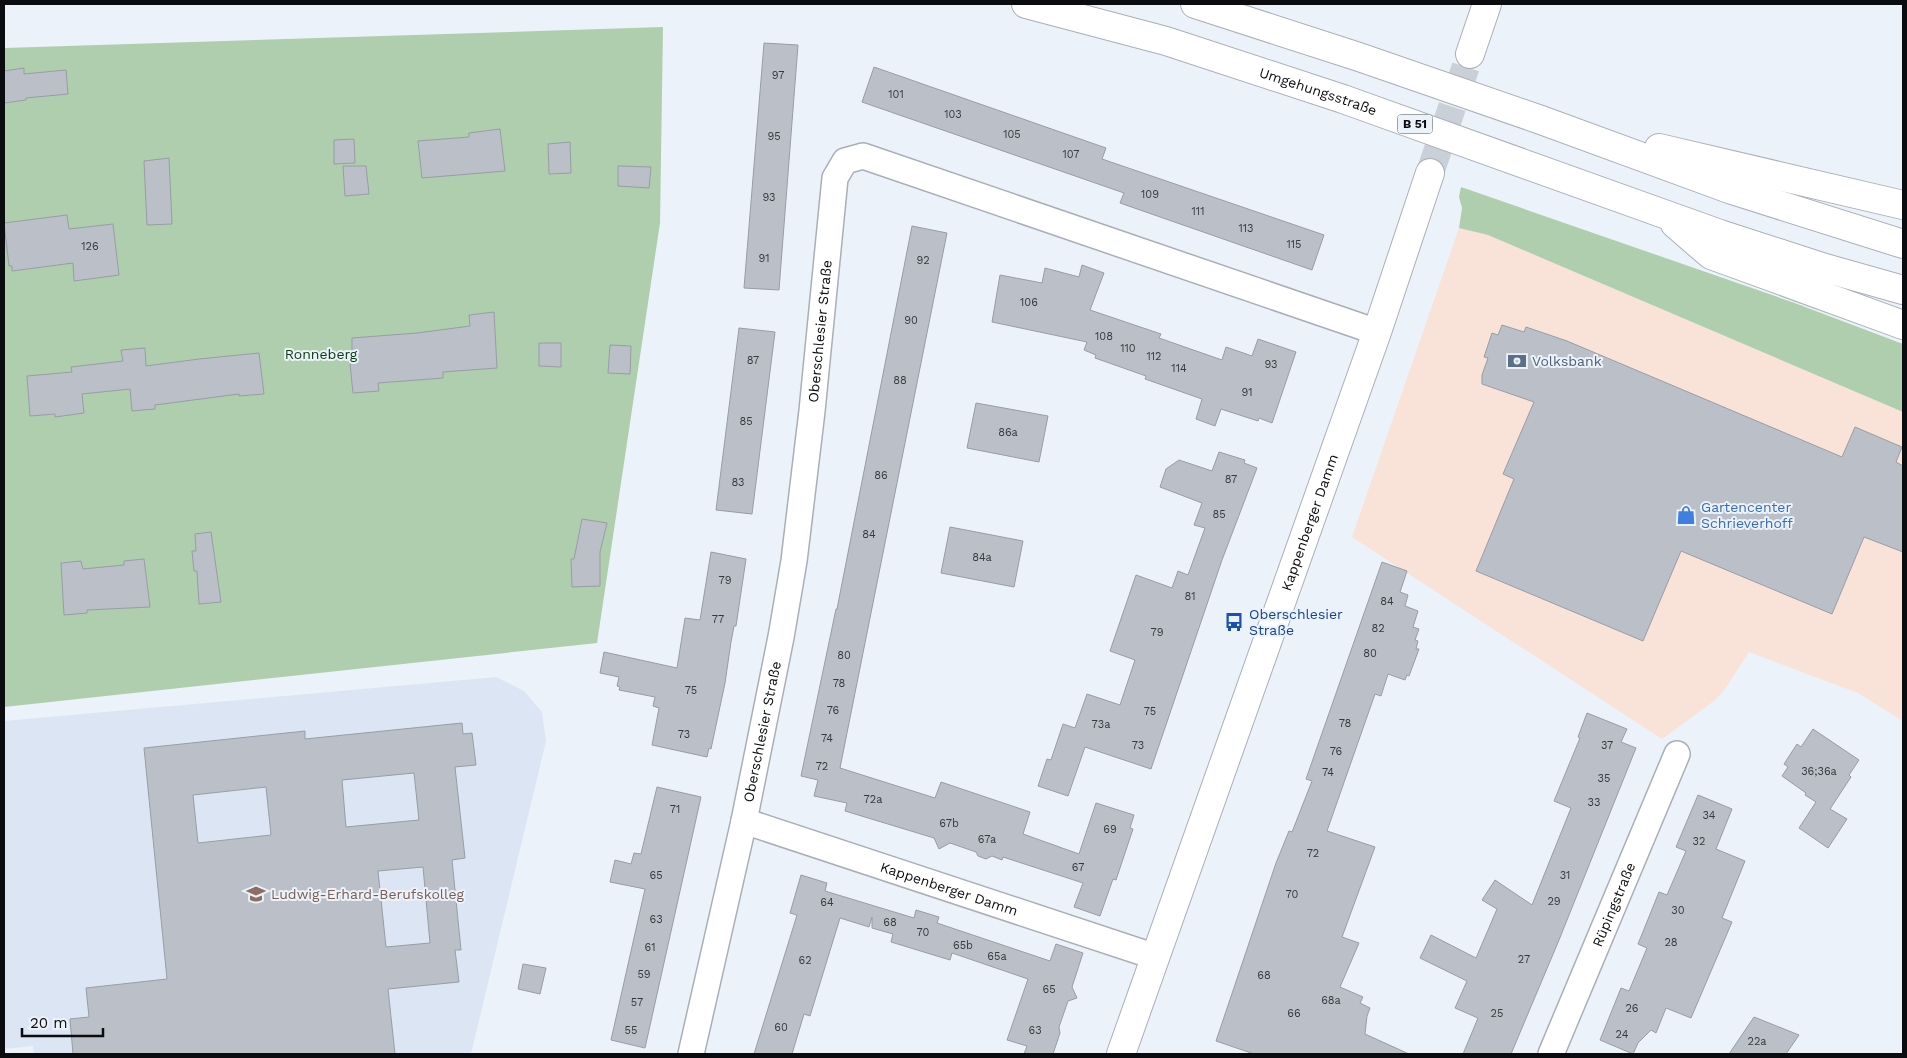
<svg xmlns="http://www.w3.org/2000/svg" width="1907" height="1058" viewBox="0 0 1907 1058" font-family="'Work Sans',sans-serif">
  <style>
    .commercial { fill: #f9e2d7 }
    .built { fill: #dce5f4 }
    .green { fill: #aecead }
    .building { fill: #bbc0c8; stroke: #989da5; fill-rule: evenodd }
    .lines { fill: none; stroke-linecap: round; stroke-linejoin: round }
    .secondary-tunnel { stroke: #cad0d7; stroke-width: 28; stroke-dasharray: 28 14; stroke-linecap: butt }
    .minor-casing { stroke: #aaafb7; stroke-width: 28 }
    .secondary-casing { stroke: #aaafb7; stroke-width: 30 }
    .trunk-casing { stroke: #aaafb7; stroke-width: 30 }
    .minor { stroke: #fff; stroke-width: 25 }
    .secondary { stroke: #fff; stroke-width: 28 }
    .trunk { stroke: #fff; stroke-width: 28 }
    .labels { text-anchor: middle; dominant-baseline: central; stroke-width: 4; stroke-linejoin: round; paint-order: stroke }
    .number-label { font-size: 11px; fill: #37393d }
    .shield { fill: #ecf2fa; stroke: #4e5156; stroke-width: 1 }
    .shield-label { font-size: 12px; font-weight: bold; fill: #0b0c0f }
    .street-label { font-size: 14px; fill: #0b0c0f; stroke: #ecf2fa }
    .park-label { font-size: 14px; fill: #07390c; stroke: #ecf2fa }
    .service-label { font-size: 14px; fill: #4e5e75; stroke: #ecf2fa; text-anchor: start }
    .shop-label { font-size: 14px; fill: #366cbe; stroke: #ecf2fa; text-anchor: start }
    .transit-label { font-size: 14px; fill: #164399; stroke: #ecf2fa; text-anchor: start }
    .education-label { font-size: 14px; fill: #785e54; stroke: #ecf2fa; text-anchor: start }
  </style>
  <rect width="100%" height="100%" fill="#ecf2fa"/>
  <path class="commercial" d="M1459,228L1488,235L1903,412V721L1858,693L1749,652L1725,689L1714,701L1662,739L1352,537Z"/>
  <path class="built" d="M496,677L524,691L542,712L546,741L471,1054H34L33,1046L4,1049V721Z"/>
  <path class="green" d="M663,27L660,223L597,643L4,707V48Z
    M1461,187L1792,302L1903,344V412L1488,235L1459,228L1462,208L1459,197Z"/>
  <path class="building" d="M764,43L798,45L779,290L744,288Z
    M874,67L1106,148L1102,159L1324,235L1312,270L1120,203L1124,193L862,102Z
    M24,68V74L66,70L68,94L26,98V100L4,103V71Z
    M500,129L505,171L422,178L418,141L469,137V133Z
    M354,139L355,163L334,164V140Z
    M570,142L571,173L549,174L548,144Z
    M169,158L172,224L147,225L144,161Z
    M343,166H366L369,194L345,196Z
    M618,166L651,167L649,188L618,186Z
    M67,215L69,229L113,224L119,275L74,281L73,263L12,271V266H9L4,223Z
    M912,226L947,233L840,768L935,798L941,782L1030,812L1023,834L1079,854L1096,803L1134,815L1130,828L1133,829L1116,880L1113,879L1100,916L1074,907L1083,883L1003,857L1002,860L992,856L986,859L978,856L976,852L950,843L939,849L934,838L845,811L847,803L814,796L818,780L801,776L836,609H837Z
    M1082,265L1104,273L1090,310L1161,334L1159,338L1222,360L1226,347L1252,356L1258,339L1296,352L1272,423L1259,418L1258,421L1221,409L1215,426L1196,419L1202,399L1145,379L1146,376L1095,358L1096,355L1084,350L1087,342L992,322L1000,275L1042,283L1045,268L1079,277Z
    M494,312L497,368L443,372V378L378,383L379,391L353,393L350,364L352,363V338L417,333L470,326L469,315Z
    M1502,325L1524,332L1526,327L1567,341L1842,457L1855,427L1902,447L1896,462L1903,466V552L1864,537L1832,614L1681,551L1643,641L1476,571L1514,479L1503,474L1534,402L1482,384V375L1488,358L1484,357L1492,333L1498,335Z
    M739,328L775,332L752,514L716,510Z
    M539,343H561V367L539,366Z
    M610,345L631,346L630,374L608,373Z
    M145,348L146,366L199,359L259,353L264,394L239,396V394L155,405V409L132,411L130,389L82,394L84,413L55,417V414L30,416L27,376L72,372L71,367L123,361L121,350Z
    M976,403L1048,416L1039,462L967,448Z
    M1219,452L1245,460L1244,463L1257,468L1222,560L1151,769L1085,747L1068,796L1038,786L1047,759L1051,760L1063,724L1075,728L1087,694L1120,705L1135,660L1110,651L1136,575L1172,588L1178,571L1188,575L1205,528L1194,525L1202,503L1160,487L1166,469L1179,460L1212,471Z
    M582,519L607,523L600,552V586L572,587L571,559H574Z
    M950,527L1023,541L1014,587L941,573Z
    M211,532L221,602L199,604L197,571H194L192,551H196L195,534Z
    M711,552L746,559L736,626H734L731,642L725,683L711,749L709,748L707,757L652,745L659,708L653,706L655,697L619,690L620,687L617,686L619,677L600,673L604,652L677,668L685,618L700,620Z
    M144,559L150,607L87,610V613L64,615L61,563L81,561L83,569L124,565V561Z
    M1382,562L1407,571L1400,592L1408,595L1405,606L1418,611L1413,627L1419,629L1415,640L1418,641L1416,649H1419L1409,676L1407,675L1405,680L1388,674L1381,696L1375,694L1327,831L1375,847L1342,937L1359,943L1340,987L1363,997L1360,1003L1370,1008L1367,1016L1365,1034L1409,1054H1254L1216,1041L1276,863L1289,831L1292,832L1312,781L1306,779Z
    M1587,713L1627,729L1621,742L1636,748L1559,940L1511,1054H1463L1478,1018L1455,1008L1467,981L1420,958L1431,935L1476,958L1497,909L1482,900L1495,880L1532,905L1571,808L1554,801L1580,738L1578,737Z
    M462,723L463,734L472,733L476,765L455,767L465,858L452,860L461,950H455L459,982L388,989L395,1054H73L70,1019L89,1017L86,988L167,979L144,748L305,731V739ZM414,773L419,820L346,827L342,780ZM266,787L271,835L198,843L193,795ZM423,867L430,943L386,947L378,871Z
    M1813,729L1859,760L1849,775L1851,777L1830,809L1847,819L1828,848L1799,828L1816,802L1805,795L1806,793L1782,776L1788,767L1784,764L1797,744L1801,747Z
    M657,787L701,797L645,1048L611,1040L645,889L610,882L615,860L631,864L634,853L641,854Z
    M1698,795L1732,809L1716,849L1745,861L1722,918L1732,922L1691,1018L1666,1008L1656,1033L1651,1030L1638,1043L1633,1054L1600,1040L1621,988L1629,991L1647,948L1638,944L1659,892L1667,895L1686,851L1676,847Z
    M801,875L827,883L825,891L914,918L916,910L939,917L937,923L1050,961L1056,944L1083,953L1072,987L1077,998L1068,1001L1059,1027L1060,1033L1053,1054H1024L1027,1046L1007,1040L1028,979L952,953L950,960L891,942L893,934L872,928V917L869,927L840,918L810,1016L804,1014L792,1054H754L797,915L790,913Z
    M523,964L546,968L540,994L518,989Z
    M1754,1017L1799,1035L1786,1054H1729Z"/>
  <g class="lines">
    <path class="secondary-tunnel" d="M1430,173L1470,54"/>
    <g class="minor-casing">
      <g id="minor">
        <path id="s1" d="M744,821L1156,957"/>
        <path id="s2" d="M691,1054L744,821L781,637L794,561L812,411L835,178L845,161L863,156L1377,332"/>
        <path id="s3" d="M1551,1054L1677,754"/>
      </g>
    </g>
    <g class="secondary-casing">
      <g id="secondary">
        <path d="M1470,54L1487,4"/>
        <path id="s4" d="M1121,1054L1377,332L1430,173"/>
      </g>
    </g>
    <g class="trunk-casing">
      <g id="trunk">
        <path id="s5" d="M1026,4L1166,41L1343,99L1720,234L1825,268L1903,290"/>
        <path d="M1195,4L1359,57L1541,120L1732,190L1903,244"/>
        <path d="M1659,148L1903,205"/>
        <path d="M1675,224L1711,255L1903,325"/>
      </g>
    </g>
    <use href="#minor" class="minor"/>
    <use href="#secondary" class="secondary"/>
    <use href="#trunk" class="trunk"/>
  </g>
  <defs>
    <g id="bank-bare" transform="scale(1.5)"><path d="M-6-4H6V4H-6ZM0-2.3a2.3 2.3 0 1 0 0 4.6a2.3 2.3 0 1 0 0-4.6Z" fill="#5c6f8a" stroke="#ecf2fa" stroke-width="2.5" paint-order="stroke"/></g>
    <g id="shop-bare" transform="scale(1.5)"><path d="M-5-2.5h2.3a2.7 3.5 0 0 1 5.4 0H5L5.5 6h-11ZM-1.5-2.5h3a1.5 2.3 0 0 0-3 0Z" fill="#3f7fe0" stroke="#ecf2fa" stroke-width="2.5" paint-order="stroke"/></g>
    <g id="bus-bare" transform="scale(1.5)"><path d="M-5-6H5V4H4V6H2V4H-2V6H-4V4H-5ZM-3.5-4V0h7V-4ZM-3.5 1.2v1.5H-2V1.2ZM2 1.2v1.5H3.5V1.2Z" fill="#1a4fb4" stroke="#ecf2fa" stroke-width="2.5" paint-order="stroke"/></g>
    <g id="school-bare" transform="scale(1.5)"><path d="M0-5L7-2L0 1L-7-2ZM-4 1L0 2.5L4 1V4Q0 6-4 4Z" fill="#8d6e63" stroke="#ecf2fa" stroke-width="2.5" paint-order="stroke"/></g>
  </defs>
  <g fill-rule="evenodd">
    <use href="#bank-bare" x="1517" y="361"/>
    <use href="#shop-bare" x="1686" y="515"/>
    <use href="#bus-bare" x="1234" y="622"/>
    <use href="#school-bare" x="256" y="894"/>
  </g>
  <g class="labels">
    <g class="number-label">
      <text x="778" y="75">97</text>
      <text x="896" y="94">101</text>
      <text x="953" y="114">103</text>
      <text x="1012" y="134">105</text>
      <text x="774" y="136">95</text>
      <text x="1071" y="154">107</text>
      <text x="1150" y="194">109</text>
      <text x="769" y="197">93</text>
      <text x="1198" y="211">111</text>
      <text x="1246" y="228">113</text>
      <text x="1294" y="244">115</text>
      <text x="90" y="246">126</text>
      <text x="764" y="258">91</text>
      <text x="923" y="260">92</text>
      <text x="1029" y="302">106</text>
      <text x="911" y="320">90</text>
      <text x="1104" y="336">108</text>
      <text x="1128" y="348">110</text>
      <text x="1154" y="356">112</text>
      <text x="753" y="360">87</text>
      <text x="1271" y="364">93</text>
      <text x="1179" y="368">114</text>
      <text x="900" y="380">88</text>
      <text x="1247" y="392">91</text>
      <text x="746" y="421">85</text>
      <text x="1008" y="432">86a</text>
      <text x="881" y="475">86</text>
      <text x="1231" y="479">87</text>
      <text x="738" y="482">83</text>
      <text x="1219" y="514">85</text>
      <text x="869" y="534">84</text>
      <text x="982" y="557">84a</text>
      <text x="725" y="580">79</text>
      <text x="1190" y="596">81</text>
      <text x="1387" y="601">84</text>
      <text x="718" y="619">77</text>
      <text x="1378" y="628">82</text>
      <text x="1157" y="632">79</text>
      <text x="1370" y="653">80</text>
      <text x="844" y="655">80</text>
      <text x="839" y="683">78</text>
      <text x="691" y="690">75</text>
      <text x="833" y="710">76</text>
      <text x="1150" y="711">75</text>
      <text x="1345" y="723">78</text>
      <text x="1101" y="724">73a</text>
      <text x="684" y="734">73</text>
      <text x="827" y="738">74</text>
      <text x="1138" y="745">73</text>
      <text x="1607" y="745">37</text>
      <text x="1336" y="751">76</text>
      <text x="822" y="766">72</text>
      <text x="1819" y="771">36;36a</text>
      <text x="1328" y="772">74</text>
      <text x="1604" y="778">35</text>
      <text x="873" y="799">72a</text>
      <text x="1594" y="802">33</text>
      <text x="675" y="809">71</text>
      <text x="1709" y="815">34</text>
      <text x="949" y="823">67b</text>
      <text x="1110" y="829">69</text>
      <text x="987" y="839">67a</text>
      <text x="1699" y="841">32</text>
      <text x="1313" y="853">72</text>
      <text x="1078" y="867">67</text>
      <text x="656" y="875">65</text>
      <text x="1565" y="875">31</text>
      <text x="1292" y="894">70</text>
      <text x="1554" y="901">29</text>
      <text x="827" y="902">64</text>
      <text x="1678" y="910">30</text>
      <text x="656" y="919">63</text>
      <text x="890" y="922">68</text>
      <text x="923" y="932">70</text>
      <text x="1671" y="942">28</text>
      <text x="963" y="945">65b</text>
      <text x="650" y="947">61</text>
      <text x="997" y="956">65a</text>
      <text x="1524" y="959">27</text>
      <text x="805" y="960">62</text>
      <text x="644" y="974">59</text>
      <text x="1264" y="975">68</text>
      <text x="1049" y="989">65</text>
      <text x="1331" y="1000">68a</text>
      <text x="637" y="1002">57</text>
      <text x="1632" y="1008">26</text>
      <text x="1294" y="1013">66</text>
      <text x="1497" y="1013">25</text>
      <text x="781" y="1027">60</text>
      <text x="631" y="1030">55</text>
      <text x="1035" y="1030">63</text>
      <text x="1622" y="1034">24</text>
      <text x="1757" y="1041">22a</text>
    </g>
    <rect class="shield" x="1397.5" y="114.5" width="35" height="19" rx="4"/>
    <g class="shield-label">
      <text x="1415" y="124">B 51</text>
    </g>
    <g class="street-label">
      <text stroke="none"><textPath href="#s5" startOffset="305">Umgehungsstraße</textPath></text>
      <text stroke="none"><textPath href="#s2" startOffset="735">Oberschlesier Straße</textPath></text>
      <text stroke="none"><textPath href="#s4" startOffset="564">Kappenberger Damm</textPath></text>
      <text stroke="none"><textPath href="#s2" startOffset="330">Oberschlesier Straße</textPath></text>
      <text stroke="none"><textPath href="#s1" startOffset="216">Kappenberger Damm</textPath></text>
      <text stroke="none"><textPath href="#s3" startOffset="162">Rüpingstraße</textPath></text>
    </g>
    <g class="park-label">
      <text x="321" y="354">Ronneberg</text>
    </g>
    <g class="service-label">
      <text x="1532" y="361">Volksbank</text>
    </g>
    <g class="shop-label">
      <text x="1701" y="507">Gartencenter<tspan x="1701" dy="16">Schrieverhoff</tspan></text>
    </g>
    <g class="transit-label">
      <text x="1249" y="614">Oberschlesier<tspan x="1249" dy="16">Straße</tspan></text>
    </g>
    <g class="education-label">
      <text x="271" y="894">Ludwig-Erhard-Berufskolleg</text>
    </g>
  </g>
  <rect width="1907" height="1058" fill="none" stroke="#0b0c0f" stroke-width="10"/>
  <path d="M22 1028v8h81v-8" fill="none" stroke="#0b0c0f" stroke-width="2.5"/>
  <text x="30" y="1028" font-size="15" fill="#0b0c0f" stroke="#ecf2fa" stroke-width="4" paint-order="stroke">20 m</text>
</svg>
